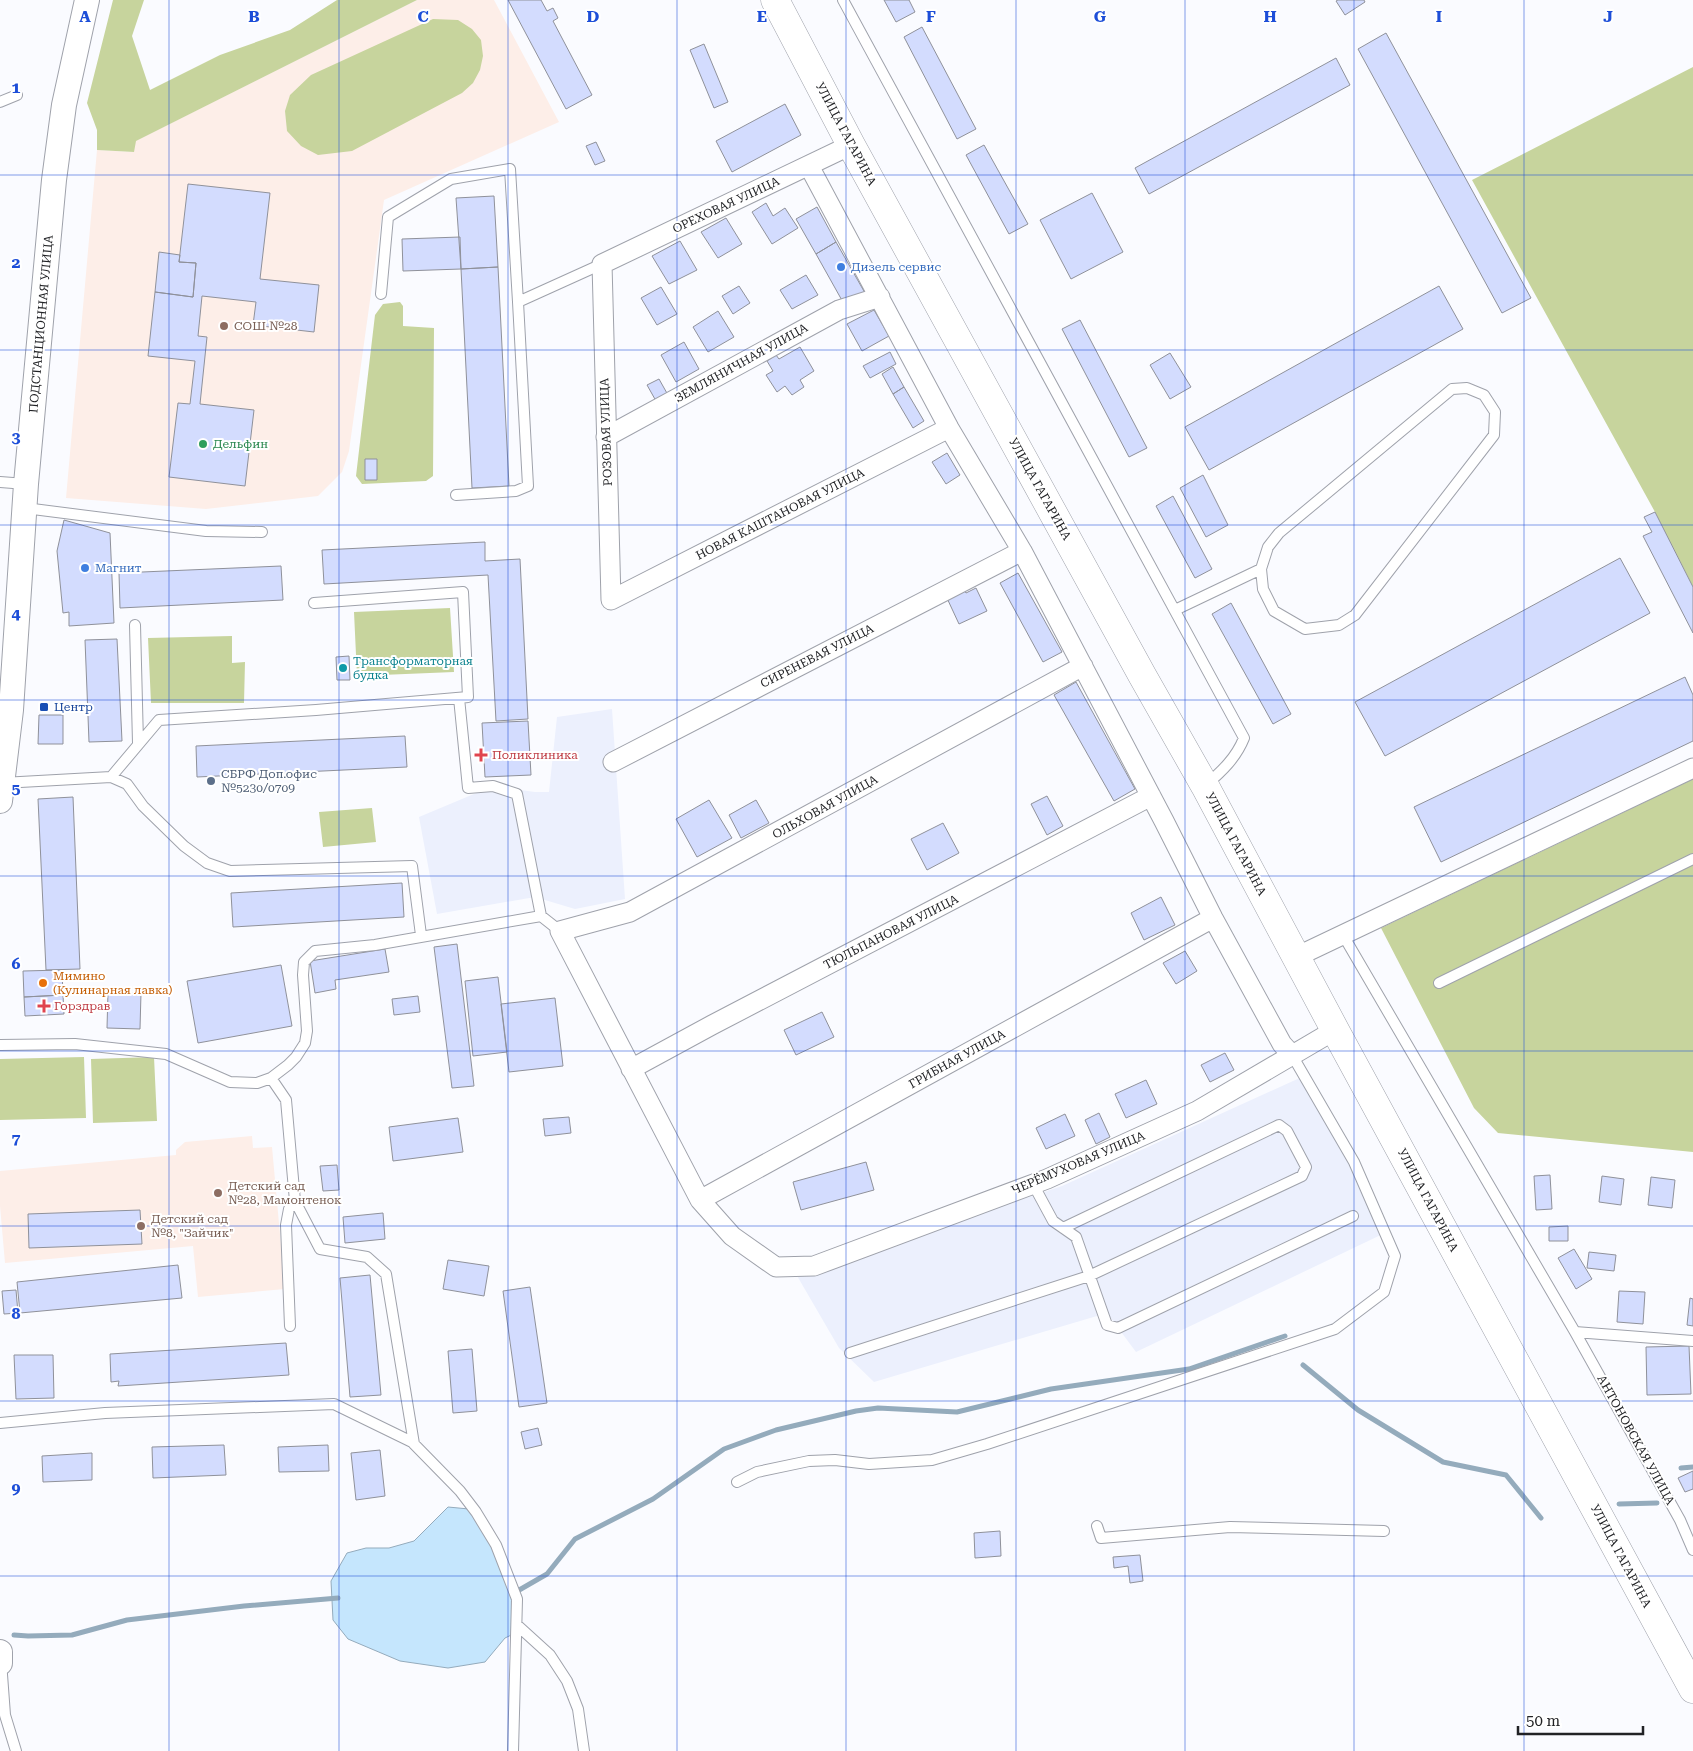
<svg xmlns="http://www.w3.org/2000/svg" width="1693" height="1751" viewBox="0 0 1693 1751" font-family="'Roboto Serif',serif">
  <style>
    .built { fill: #ecf0fd }
    .education { fill: #fdeee8 }
    .green { fill: #c7d49d }
    .water { fill: #c5e6fd; stroke: #94abbc }
    .lines { fill: none; stroke-linecap: round; stroke-linejoin: round }
    .stream { stroke: #94abbc; stroke-width: 5 }
    .building { fill: #d3dcfe; stroke: #8f919a }
    .service-casing { stroke: #9fa2ab; stroke-width: 12 }
    .minor-casing { stroke: #9fa2ab; stroke-width: 21 }
    .tertiary-casing { stroke: #9fa2ab; stroke-width: 26 }
    .primary-casing { stroke: #9fa2ab; stroke-width: 29 }
    .service { stroke: #fff; stroke-width: 10 }
    .minor { stroke: #fff; stroke-width: 19 }
    .tertiary { stroke: #fff; stroke-width: 24 }
    .primary { stroke: #fff; stroke-width: 28 }
    .grid { fill: none; stroke: #1d4ed8; stroke-width: 1; stroke-opacity: 0.55 }
    .shop-dot { fill: #3f7fe0; stroke: #fff; stroke-width: 2 }
    .education-dot { fill: #8d6e63; stroke: #fff; stroke-width: 2 }
    .leisure-dot { fill: #2e9e5b; stroke: #fff; stroke-width: 2 }
    .culture-dot { fill: #0f9aa8; stroke: #fff; stroke-width: 2 }
    .transit-dot { fill: #1a4fb4; stroke: #fff; stroke-width: 2 }
    .health-dot { fill: #e0444e; stroke: #fff; stroke-width: 2 }
    .service-dot { fill: #5c6f8a; stroke: #fff; stroke-width: 2 }
    .food-dot { fill: #e8710a; stroke: #fff; stroke-width: 2 }
    .labels { text-anchor: middle; dominant-baseline: central; stroke-width: 4; stroke-linejoin: round; paint-order: stroke }
    .street-label { font-size: 12px; fill: #212225; stroke: #fff }
    .shop-label { font-size: 12px; fill: #366cbe; stroke: #fff; text-anchor: start }
    .education-label { font-size: 12px; fill: #785e54; stroke: #fff; text-anchor: start }
    .leisure-label { font-size: 12px; fill: #27864d; stroke: #fff; text-anchor: start }
    .culture-label { font-size: 12px; fill: #0d838f; stroke: #fff; text-anchor: start }
    .transit-label { font-size: 12px; fill: #164399; stroke: #fff; text-anchor: start }
    .health-label { font-size: 12px; fill: #be3a42; stroke: #fff; text-anchor: start }
    .service-label { font-size: 12px; fill: #4e5e75; stroke: #fff; text-anchor: start }
    .food-label { font-size: 12px; fill: #c56008; stroke: #fff; text-anchor: start }
    .grid-label { font-size: 16px; text-anchor: middle; font-weight: bold; fill: #1d4ed8; stroke: #fff; stroke-width: 4; stroke-linejoin: round; paint-order: stroke }
  </style>
  <rect width="100%" height="100%" fill="#fafbff"/>
  <path class="built" d="M612,709L625,899L575,909L535,897L437,914L419,817L493,786L535,792H549L557,717Z
    M1304,1076L1387,1232L1136,1352L1107,1313L874,1382L839,1348L796,1274L1062,1186Z"/>
  <path class="education" d="M417,0H494L559,122L384,200L349,451L342,472L318,496L206,509L66,498L97,150L133,152L135,141Z
    M252,1136L253,1148L272,1147L285,1289L198,1297L193,1246L5,1263L0,1206V1171L176,1155V1150L185,1142Z"/>
  <path class="green" d="M113,0H144L132,36L150,90L220,55L290,30L337,0H417L136,141L134,152L97,150V130L87,103Z
    M433,19L458,20L472,29L481,40L483,56L480,70L473,83L462,93L352,151L318,155L301,146L287,131L285,111L290,95L311,75Z
    M1693,67V587L1655,512L1472,180Z
    M400,302L403,306V326L434,328L433,476L426,481L362,484L356,476L375,315L383,304Z
    M450,608L454,672L357,676L354,612Z
    M232,636V663L245,662L244,703H151L148,638Z
    M1693,779V1152L1498,1133L1474,1108L1381,928Z
    M372,808L376,842L323,847L319,812Z
    M84,1057L86,1118L0,1120V1059Z
    M154,1057L157,1121L93,1123L91,1059Z"/>
  <path class="water" d="M448,1507L469,1509L498,1557L524,1629L505,1638L485,1662L448,1668L400,1661L348,1639L333,1620L331,1581L347,1553L366,1548H389L414,1541Z"/>
  <g class="lines">
    <path class="stream" d="M1303,1365L1358,1410L1443,1462L1506,1475L1541,1518
      M1681,1468L1693,1467
      M1619,1504L1657,1503
      M514,1593L547,1574L575,1539L653,1499L724,1449L776,1430L856,1411L878,1408L957,1412L1051,1389L1189,1369L1285,1336
      M14,1635L28,1636L72,1635L127,1620L244,1606L338,1598"/>
  </g>
  <path class="building" d="M508,0H541L547,11L553,8L558,18L553,21L592,95L566,109Z
    M884,0H909L915,12L896,22Z
    M1338,0H1364L1365,2L1345,15L1336,1Z
    M922,27L976,129L957,139L904,37Z
    M1386,33L1531,298L1502,313L1358,49Z
    M704,44L728,102L714,108L690,50Z
    M1336,58L1350,85L1149,194L1135,168Z
    M785,104L801,135L732,172L716,141Z
    M596,142L605,161L595,165L586,146Z
    M984,145L1028,224L1009,234L966,155Z
    M188,184L270,193L260,279L319,285L314,332L253,325L256,302L202,296L198,336L207,337L200,404L254,410L245,486L169,477L178,403L190,404L195,361L148,356L155,292L193,297L196,263L179,262Z
    M1092,193L1123,252L1071,279L1040,220Z
    M494,196L498,267L461,269L456,198Z
    M766,203L773,216L785,208L798,228L772,244L752,212Z
    M817,207L836,242L816,254L796,219Z
    M726,218L742,244L718,258L701,232Z
    M460,237L461,269L403,271L402,239Z
    M680,241L697,270L669,284L652,256Z
    M836,242L865,293L844,304L816,254Z
    M159,252L180,255L179,262L196,263L193,297L155,292Z
    M498,267L509,486L472,488L461,269Z
    M806,275L818,295L792,309L780,290Z
    M739,286L750,303L733,314L722,296Z
    M1439,286L1463,329L1209,470L1185,427Z
    M661,287L677,314L657,325L641,298Z
    M874,310L889,336L862,351L847,324Z
    M718,311L734,337L708,352L693,327Z
    M1080,320L1147,448L1129,457L1062,329Z
    M684,342L699,369L676,382L661,355Z
    M800,347L814,371L800,380L804,387L792,395L785,386L777,392L766,375L773,371L767,361L776,355L779,359Z
    M890,352L896,364L870,378L863,366Z
    M1170,353L1191,387L1170,399L1150,365Z
    M893,367L904,387L893,394L882,374Z
    M659,379L668,395L656,401L647,385Z
    M904,387L924,421L913,428L893,394Z
    M947,453L960,475L946,484L932,462Z
    M365,459H377V480H365Z
    M1203,475L1228,525L1206,537L1180,488Z
    M1173,496L1212,569L1195,578L1156,506Z
    M1655,512L1693,587V633L1643,536L1652,532L1644,517Z
    M64,520L110,533L114,623L69,626V612L63,613L57,551Z
    M485,542V561L520,559L528,719L496,721L488,575L324,584L322,550Z
    M1620,558L1650,613L1385,756L1355,702Z
    M281,566L283,600L120,608L119,573Z
    M1018,573L1062,652L1043,662L1000,583Z
    M963,588L966,593L976,588L987,611L959,624L946,596Z
    M1231,603L1291,714L1273,724L1212,614Z
    M117,639L122,741L89,742L85,640Z
    M349,656L350,680H337L336,657Z
    M1685,677L1693,695V741L1441,862L1414,807Z
    M1076,682L1135,789L1114,801L1054,695Z
    M39,715H63V744H38Z
    M528,721L531,775L485,777L482,723Z
    M405,736L407,767L197,777L196,746Z
    M1047,796L1063,826L1047,835L1031,804Z
    M73,797L80,969L46,970L38,799Z
    M709,800L732,838L697,857L676,819Z
    M756,800L769,823L741,838L729,815Z
    M943,823L959,853L927,870L911,839Z
    M402,883L404,917L233,927L231,893Z
    M1161,897L1175,925L1144,940L1131,913Z
    M457,944L474,1086L452,1088L434,947Z
    M385,949L389,972L335,980L336,989L315,993L310,961Z
    M1185,951L1197,971L1176,984L1163,963Z
    M281,965L292,1026L198,1043L187,981Z
    M62,970L63,995L24,997L23,971Z
    M498,977L507,1052L473,1056L465,981Z
    M108,992L141,993L140,1029L107,1028Z
    M63,995L64,1014L25,1016L24,997Z
    M418,996L420,1012L394,1015L392,999Z
    M555,998L563,1066L509,1072L501,1004Z
    M822,1012L834,1037L796,1055L784,1030Z
    M1225,1053L1234,1070L1210,1082L1201,1065Z
    M1146,1080L1157,1104L1126,1118L1115,1094Z
    M1099,1113L1110,1137L1096,1144L1085,1120Z
    M1065,1114L1075,1136L1046,1149L1036,1128Z
    M569,1117L571,1133L545,1136L543,1119Z
    M458,1118L463,1152L393,1161L389,1127Z
    M866,1162L874,1190L801,1210L793,1182Z
    M337,1165L339,1190L323,1191L320,1166Z
    M1550,1175L1552,1209L1536,1210L1534,1176Z
    M1602,1176L1624,1179L1621,1205L1599,1202Z
    M1651,1177L1675,1180L1672,1208L1648,1205Z
    M140,1210L142,1244L29,1248L28,1214Z
    M383,1213L385,1239L345,1243L343,1217Z
    M1568,1226V1241H1549V1227Z
    M1574,1249L1592,1279L1576,1289L1558,1258Z
    M1589,1252L1616,1255L1614,1271L1587,1268Z
    M448,1260L489,1266L484,1296L443,1289Z
    M178,1265L182,1298L20,1313L17,1282Z
    M370,1275L381,1395L350,1397L340,1278Z
    M530,1287L547,1403L519,1407L503,1291Z
    M16,1290L18,1313L4,1314L2,1291Z
    M1619,1291L1645,1292L1643,1324L1617,1322Z
    M1690,1298L1693,1299V1326L1687,1325Z
    M286,1343L289,1375L118,1386L119,1381L111,1382L110,1354Z
    M1689,1346L1691,1394L1647,1395L1646,1347Z
    M472,1349L477,1411L453,1413L448,1351Z
    M14,1355H53L54,1398L16,1399Z
    M538,1428L542,1445L525,1449L521,1432Z
    M224,1445L226,1475L153,1478L152,1447Z
    M328,1445L329,1471L279,1472L278,1447Z
    M380,1450L385,1496L356,1500L351,1453Z
    M92,1453V1480L43,1482L42,1456Z
    M1693,1471V1489L1685,1492L1678,1478Z
    M1000,1531L1001,1556L975,1558L974,1533Z
    M1140,1555L1143,1581L1130,1583L1128,1566L1114,1568L1113,1557Z"/>
  <g class="lines">
    <g class="service-casing">
      <path id="service" d="M843,0L1244,738C1236,758 1222,771 1206,785
        M0,102L17,95
        M381,294L388,217L451,179L510,169L518,302L602,264
        M0,482L26,484
        M456,495L516,491L528,486L518,302
        M25,508L206,531L262,532
        M314,603L463,592L468,697
        M1175,610L1261,569L1268,547L1279,533L1452,389L1467,388L1484,395L1495,412L1494,435L1355,615L1339,625L1305,629L1274,611L1263,589L1261,569
        M135,625L138,743
        M111,777L127,784L143,806L184,846L207,863L230,871L412,866L421,935
        M2,783L111,777L159,720L316,710L468,697L459,698L468,788L493,786L517,794L541,916
        M1343,935L1575,1332L1680,1520L1693,1550
        M1439,983L1693,859
        M0,1045L75,1044L166,1054L230,1082L257,1083L271,1078L288,1065L296,1057L305,1043L307,1031L303,975L304,962L315,951L375,945L541,916L560,931
        M271,1078L286,1100L295,1201L289,1209L286,1225L290,1326
        M1033,1184L1053,1221L1076,1237L1107,1325L1118,1328L1353,1216
        M295,1201L320,1249L367,1257L386,1274L414,1444
        M1575,1332L1693,1341
        M850,1353L1089,1276L1302,1176L1306,1167L1287,1131L1279,1125L1063,1228
        M0,1423L105,1413L334,1404L412,1442L460,1491L476,1512L496,1545L517,1599L513,1751
        M737,1482L757,1472L809,1461L835,1460L869,1464L932,1460L987,1444L1335,1329L1384,1292L1395,1256L1354,1162L1292,1055
        M1097,1526L1101,1538L1230,1527L1384,1531
        M517,1625L550,1655L567,1681L578,1709L584,1751
        M1,1661L5,1715L16,1751"/>
    </g>
    <g class="minor-casing">
      <path id="minor" d="M851,145L602,264L611,600L949,428
        M809,166L949,428L1022,551L1164,821L1213,918L1282,1044L1292,1055
        M606,437L839,310L880,297
        M1083,666L630,912L560,931L700,1200L732,1236L776,1267L814,1266L1047,1179L1197,1111L1335,1030
        M613,762L1022,551
        M1296,957L1693,768
        M631,1069L712,1025L1151,796
        M700,1200L1213,918"/>
    </g>
    <g class="tertiary-casing">
      <path id="tertiary" d="M0,801L11,710L26,484L54,180L64,105L87,0
        M0,1652V1663"/>
    </g>
    <g class="primary-casing">
      <path id="primary" d="M775,0L851,145L1142,675L1205,786L1335,1030L1693,1689"/>
    </g>
    <use href="#service" class="service"/>
    <use href="#minor" class="minor"/>
    <use href="#tertiary" class="tertiary"/>
    <use href="#primary" class="primary"/>
  </g>
  <path class="grid" d="M169,0V1751M339,0V1751M508,0V1751M677,0V1751M846,0V1751M1016,0V1751M1185,0V1751M1354,0V1751M1524,0V1751M0,175H1693M0,350H1693M0,525H1693M0,700H1693M0,876H1693M0,1051H1693M0,1226H1693M0,1401H1693M0,1576H1693"/>
  <g class="shop-dot">
    <circle cx="841" cy="267" r="5"/>
    <circle cx="85" cy="568" r="5"/>
  </g>
  <g class="education-dot">
    <circle cx="224" cy="326" r="5"/>
    <circle cx="218" cy="1193" r="5"/>
    <circle cx="141" cy="1226" r="5"/>
  </g>
  <circle class="leisure-dot" cx="203" cy="444" r="5"/>
  <circle class="culture-dot" cx="343" cy="668" r="5"/>
  <rect class="transit-dot" x="39" y="702" width="10" height="10" rx="2.5"/>
  <g class="health-dot">
    <path d="M478.5 747.5h5v5h5v5h-5v5h-5v-5h-5v-5h5z"/>
    <path d="M41.5 998.5h5v5h5v5h-5v5h-5v-5h-5v-5h5z"/>
  </g>
  <circle class="service-dot" cx="211" cy="781" r="5"/>
  <circle class="food-dot" cx="43" cy="983" r="5"/>
  <g class="labels">
    <g class="street-label">
      <text transform="translate(846 134) rotate(62)">УЛИЦА ГАГАРИНА</text>
      <text transform="translate(726 205) rotate(-25)">ОРЕХОВАЯ УЛИЦА</text>
      <text transform="translate(41 324) rotate(-85)">ПОДСТАНЦИОННАЯ УЛИЦА</text>
      <text transform="translate(741 363) rotate(-29)">ЗЕМЛЯНИЧНАЯ УЛИЦА</text>
      <text transform="translate(606 432) rotate(-92)">РОЗОВАЯ УЛИЦА</text>
      <text transform="translate(1040 489) rotate(61)">УЛИЦА ГАГАРИНА</text>
      <text transform="translate(780 514) rotate(-27)">НОВАЯ КАШТАНОВАЯ УЛИЦА</text>
      <text transform="translate(817 656) rotate(-27)">СИРЕНЕВАЯ УЛИЦА</text>
      <text transform="translate(825 807) rotate(-29)">ОЛЬХОВАЯ УЛИЦА</text>
      <text transform="translate(1236 844) rotate(62)">УЛИЦА ГАГАРИНА</text>
      <text transform="translate(891 932) rotate(-27)">ТЮЛЬПАНОВАЯ УЛИЦА</text>
      <text transform="translate(957 1059) rotate(-29)">ГРИБНАЯ УЛИЦА</text>
      <text transform="translate(1078 1163) rotate(-23)">ЧЕРЁМУХОВАЯ УЛИЦА</text>
      <text transform="translate(1428 1200) rotate(62)">УЛИЦА ГАГАРИНА</text>
      <text transform="translate(1636 1440) rotate(61)">АНТОНОВСКАЯ УЛИЦА</text>
      <text transform="translate(1621 1556) rotate(62)">УЛИЦА ГАГАРИНА</text>
    </g>
    <g class="shop-label">
      <text x="851" y="267">Дизель сервис</text>
      <text x="95" y="568">Магнит</text>
    </g>
    <g class="education-label">
      <text x="234" y="326">СОШ №28</text>
      <text x="228" y="1186">Детский сад<tspan x="228" dy="14">№28, Мамонтенок</tspan></text>
      <text x="151" y="1219">Детский сад<tspan x="151" dy="14">№8, "Зайчик"</tspan></text>
    </g>
    <g class="leisure-label">
      <text x="213" y="444">Дельфин</text>
    </g>
    <g class="culture-label">
      <text x="353" y="661">Трансформаторная<tspan x="353" dy="14">будка</tspan></text>
    </g>
    <g class="transit-label">
      <text x="54" y="707">Центр</text>
    </g>
    <g class="health-label">
      <text x="492" y="755">Поликлиника</text>
      <text x="54" y="1006">Горздрав</text>
    </g>
    <g class="service-label">
      <text x="221" y="774">СБРФ Доп.офис<tspan x="221" dy="14">№5230/0709</tspan></text>
    </g>
    <g class="food-label">
      <text x="53" y="976">Мимино<tspan x="53" dy="14">(Кулинарная лавка)</tspan></text>
    </g>
  </g>
  <g class="grid-label">
    <text x="85" y="22">A</text>
    <text x="254" y="22">B</text>
    <text x="423" y="22">C</text>
    <text x="593" y="22">D</text>
    <text x="762" y="22">E</text>
    <text x="931" y="22">F</text>
    <text x="1100" y="22">G</text>
    <text x="1270" y="22">H</text>
    <text x="1439" y="22">I</text>
    <text x="1608" y="22">J</text>
    <text x="16" y="93">1</text>
    <text x="16" y="268">2</text>
    <text x="16" y="443">3</text>
    <text x="16" y="619">4</text>
    <text x="16" y="794">5</text>
    <text x="16" y="969">6</text>
    <text x="16" y="1144">7</text>
    <text x="16" y="1319">8</text>
    <text x="16" y="1494">9</text>
  </g>
  <path d="M1518 1726v8h125v-8" fill="none" stroke="#212225" stroke-width="2.5"/>
  <text x="1526" y="1726" font-size="15" fill="#212225" stroke="#ffffff" stroke-width="4" paint-order="stroke">50 m</text>
</svg>
